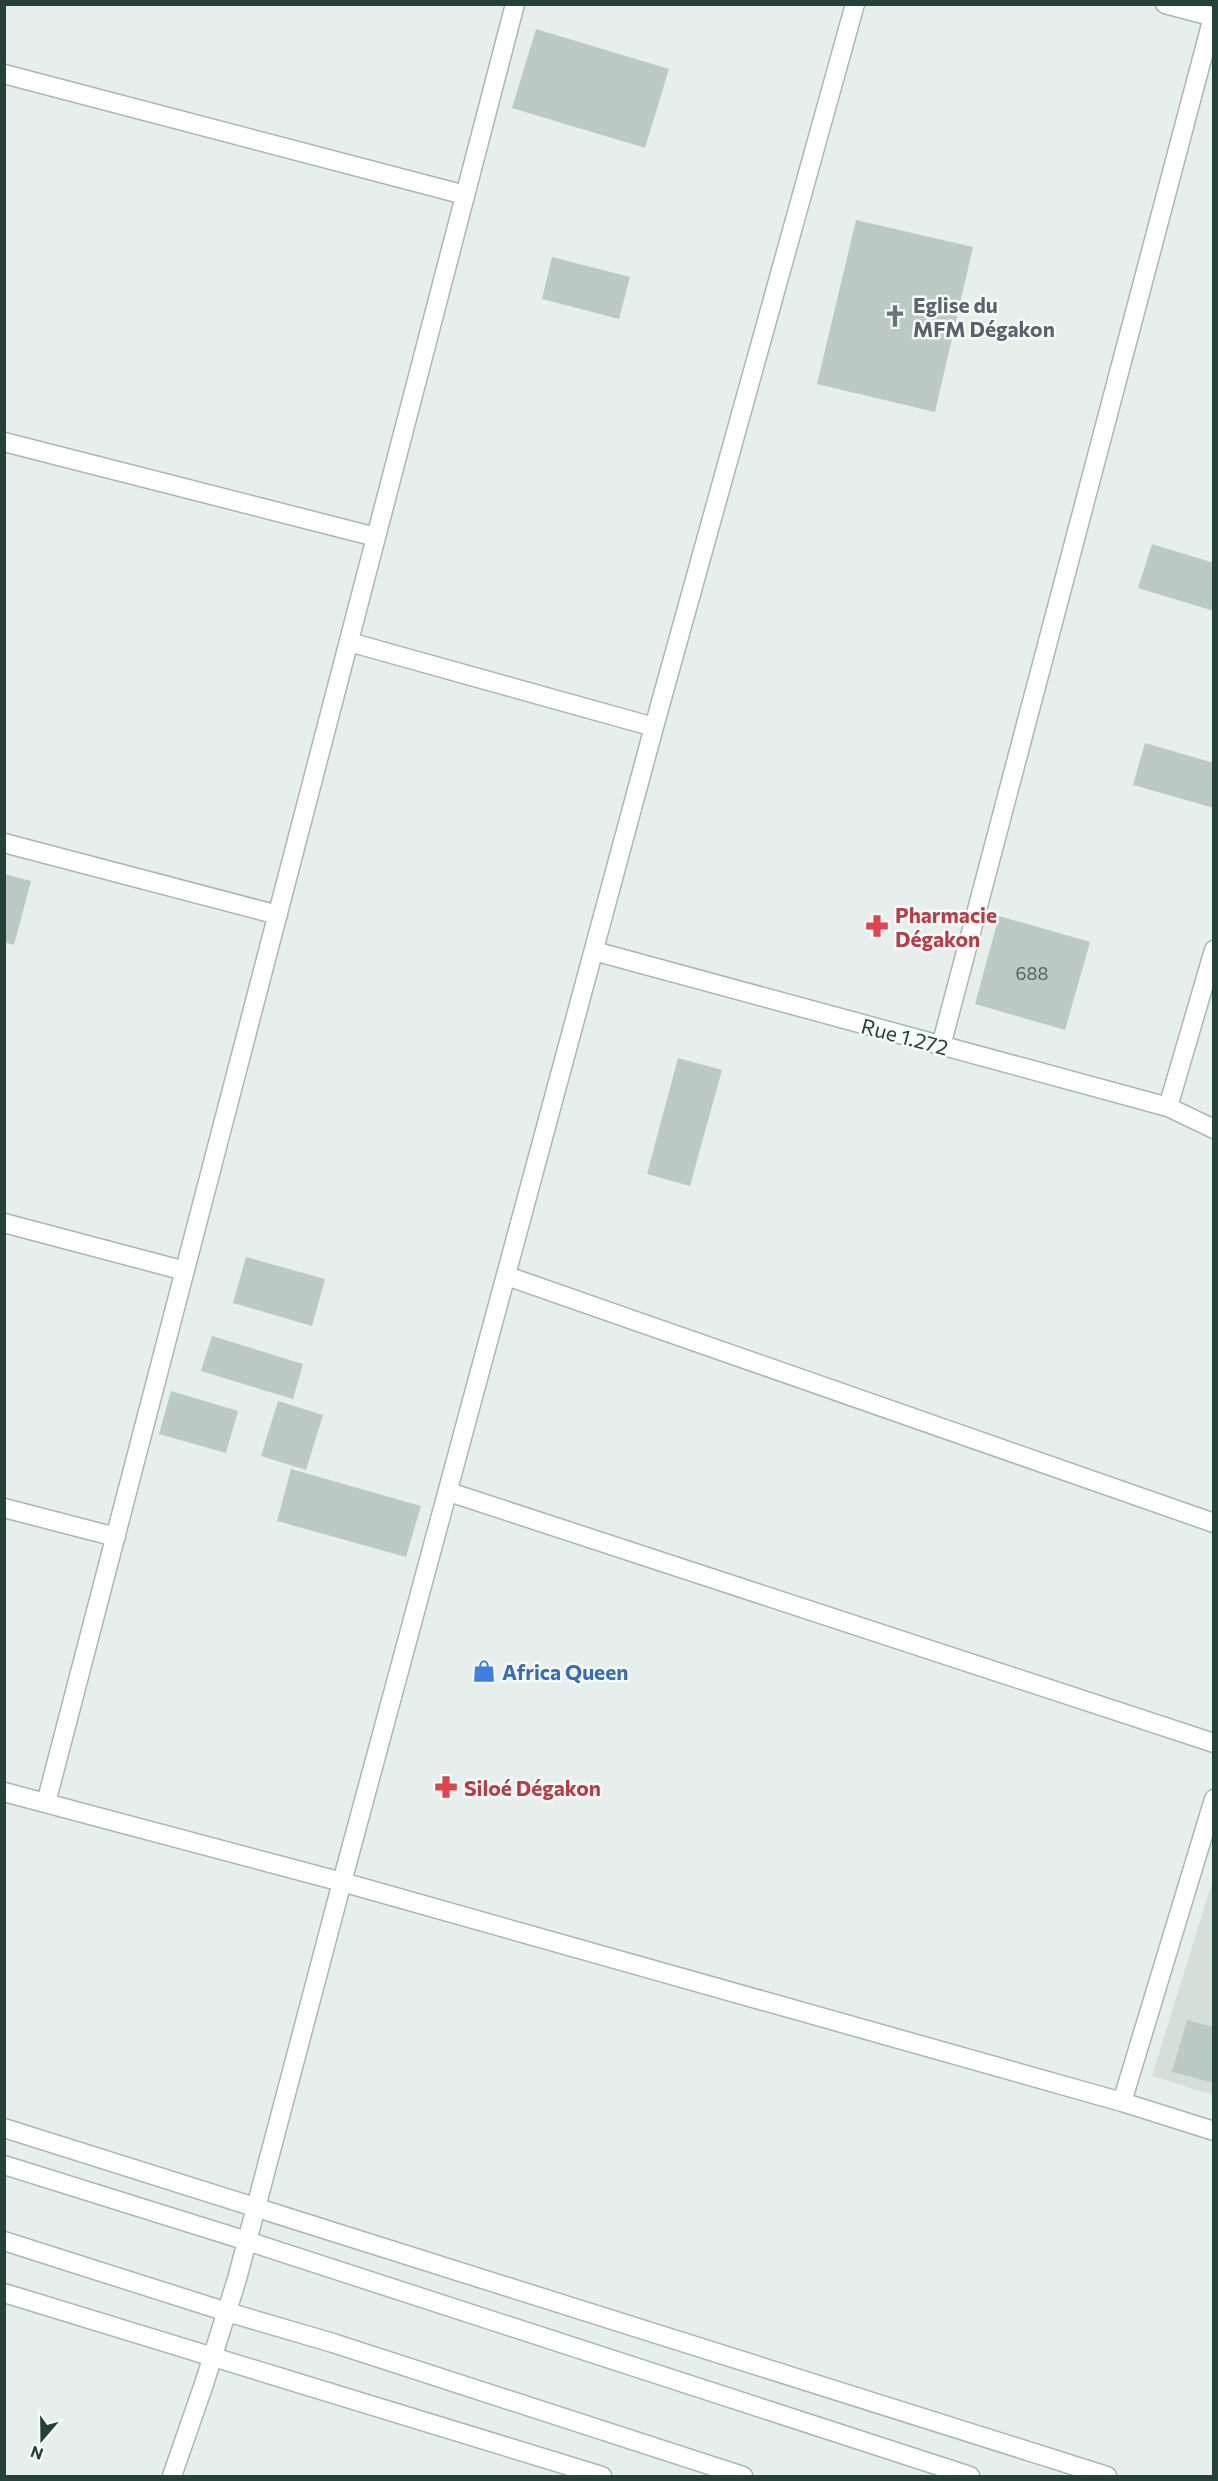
<svg xmlns="http://www.w3.org/2000/svg" width="1218" height="2481" viewBox="0 0 1218 2481" font-family="Commissioner,sans-serif">
  <style>
    .built { fill: #d4dfda }
    .building { fill: #bbcac4 }
    .lines { fill: none; stroke-linecap: round; stroke-linejoin: round }
    .street-casing { stroke: #a8b8b2; stroke-width: 21 }
    .secondary-casing { stroke: #a4bbb3; stroke-width: 21 }
    .street { stroke: #fff; stroke-width: 18 }
    .secondary { stroke: #fff; stroke-width: 18 }
    .labels { text-anchor: middle; dominant-baseline: central; stroke-width: 5; stroke-linejoin: round; paint-order: stroke }
    .number-label { font-size: 18px; fill: #4a645c }
    .worship-label { font-size: 21px; font-weight: bold; fill: #5b616d; stroke: #f7fbf9; text-anchor: start }
    .health-label { font-size: 21px; font-weight: bold; fill: #be3a42; stroke: #f7fbf9; text-anchor: start }
    .street-label { font-size: 21px; fill: #24423a; stroke: #f7fbf9 }
    .shop-label { font-size: 21px; font-weight: bold; fill: #366cbe; stroke: #f7fbf9; text-anchor: start }
  </style>
  <rect width="100%" height="100%" fill="#e6efeb"/>
  <path class="built" d="M1213,1879V2095L1152,2076Z"/>
  <path class="building" d="M536,29L669,69L645,148L512,108Z
    M856,220L973,247L935,412L817,384Z
    M552,257L630,277L619,319L542,299Z
    M1152,544L1214,563V611L1138,588Z
    M1145,743L1214,763V808L1133,785Z
    M4,874L31,881L14,945L4,942Z
    M999,916L1090,942L1065,1030L975,1004Z
    M678,1058L722,1070L690,1186L647,1174Z
    M246,1257L325,1279L312,1326L233,1303Z
    M212,1336L303,1364L293,1399L201,1371Z
    M171,1391L238,1411L226,1453L159,1434Z
    M278,1401L323,1415L306,1470L261,1456Z
    M291,1469L421,1506L406,1557L277,1521Z
    M1187,2020L1214,2027V2083L1172,2072Z"/>
  <g class="lines">
    <g class="street-casing">
      <path id="street" d="M1165,4L1214,17
        M4,74L465,195
        M4,442L376,537
        M349,642L654,727
        M4,843L278,915
        M594,951L1168,1107L1214,1129
        M941,1046L1213,17
        M1168,1107L1214,950
        M4,1223L185,1271
        M507,1276L1214,1523
        M449,1492L1214,1743
        M4,1508L116,1537
        M4,1792L342,1882L1122,2102L1214,2131
        M46,1803L515,4
        M1122,2102L1214,1799
        M4,2128L1107,2476
        M4,2293L602,2476"/>
    </g>
    <g class="secondary-casing">
      <path id="secondary" d="M4,2165L247,2241L970,2476
        M4,2241L227,2312L333,2343L743,2476
        M172,2476L204,2384L237,2279L342,1882L654,727L855,4"/>
    </g>
    <use href="#street" class="street"/>
    <use href="#secondary" class="secondary"/>
  </g>
  <defs>
    <g id="church-bare" transform="scale(1.8)"><path d="M-1.2-6h2.4v3.5h3.3v2.4h-3.3V6h-2.4V-.1h-3.3v-2.4h3.3Z" fill="#6b7280" stroke="#f7fbf9" stroke-width="2.5" paint-order="stroke"/></g>
    <g id="pharmacy-bare" transform="scale(1.8)"><path d="M-2-6h4v4h4v4h-4v4h-4v-4h-4v-4h4Z" fill="#e0444e" stroke="#f7fbf9" stroke-width="2.5" paint-order="stroke"/></g>
    <g id="shop-bare" transform="scale(1.8)"><path d="M-5-2.5h2.3a2.7 3.5 0 0 1 5.4 0H5L5.5 6h-11ZM-1.5-2.5h3a1.5 2.3 0 0 0-3 0Z" fill="#3f7fe0" stroke="#f7fbf9" stroke-width="2.5" paint-order="stroke"/></g>
  </defs>
  <g fill-rule="evenodd">
    <use href="#church-bare" x="895" y="316"/>
    <use href="#pharmacy-bare" x="877" y="926"/>
    <use href="#shop-bare" x="484" y="1671"/>
    <use href="#pharmacy-bare" x="446" y="1787"/>
  </g>
  <g class="labels">
    <g class="number-label">
      <text x="1032" y="973">688</text>
    </g>
    <g class="worship-label">
      <text x="913" y="304">Eglise du<tspan x="913" dy="24">MFM Dégakon</tspan></text>
    </g>
    <g class="health-label">
      <text x="895" y="914">Pharmacie<tspan x="895" dy="24">Dégakon</tspan></text>
      <text x="464" y="1787">Siloé Dégakon</text>
    </g>
    <g class="street-label">
      <text transform="translate(905 1036) rotate(15)">Rue 1.272</text>
    </g>
    <g class="shop-label">
      <text x="502" y="1671">Africa Queen</text>
    </g>
  </g>
  <rect width="1218" height="2481" fill="none" stroke="#24423a" stroke-width="12"/>
  <g transform="translate(42 2439) rotate(200)" stroke="#f7fbf9" stroke-width="4.5" paint-order="stroke">
  <path d="M0-4.5L10 22L0 15L-10 22Z" fill="#24423a"/>
  <text y="-9" font-size="16" font-weight="bold" text-anchor="middle" fill="#24423a">N</text>
  </g>
</svg>
